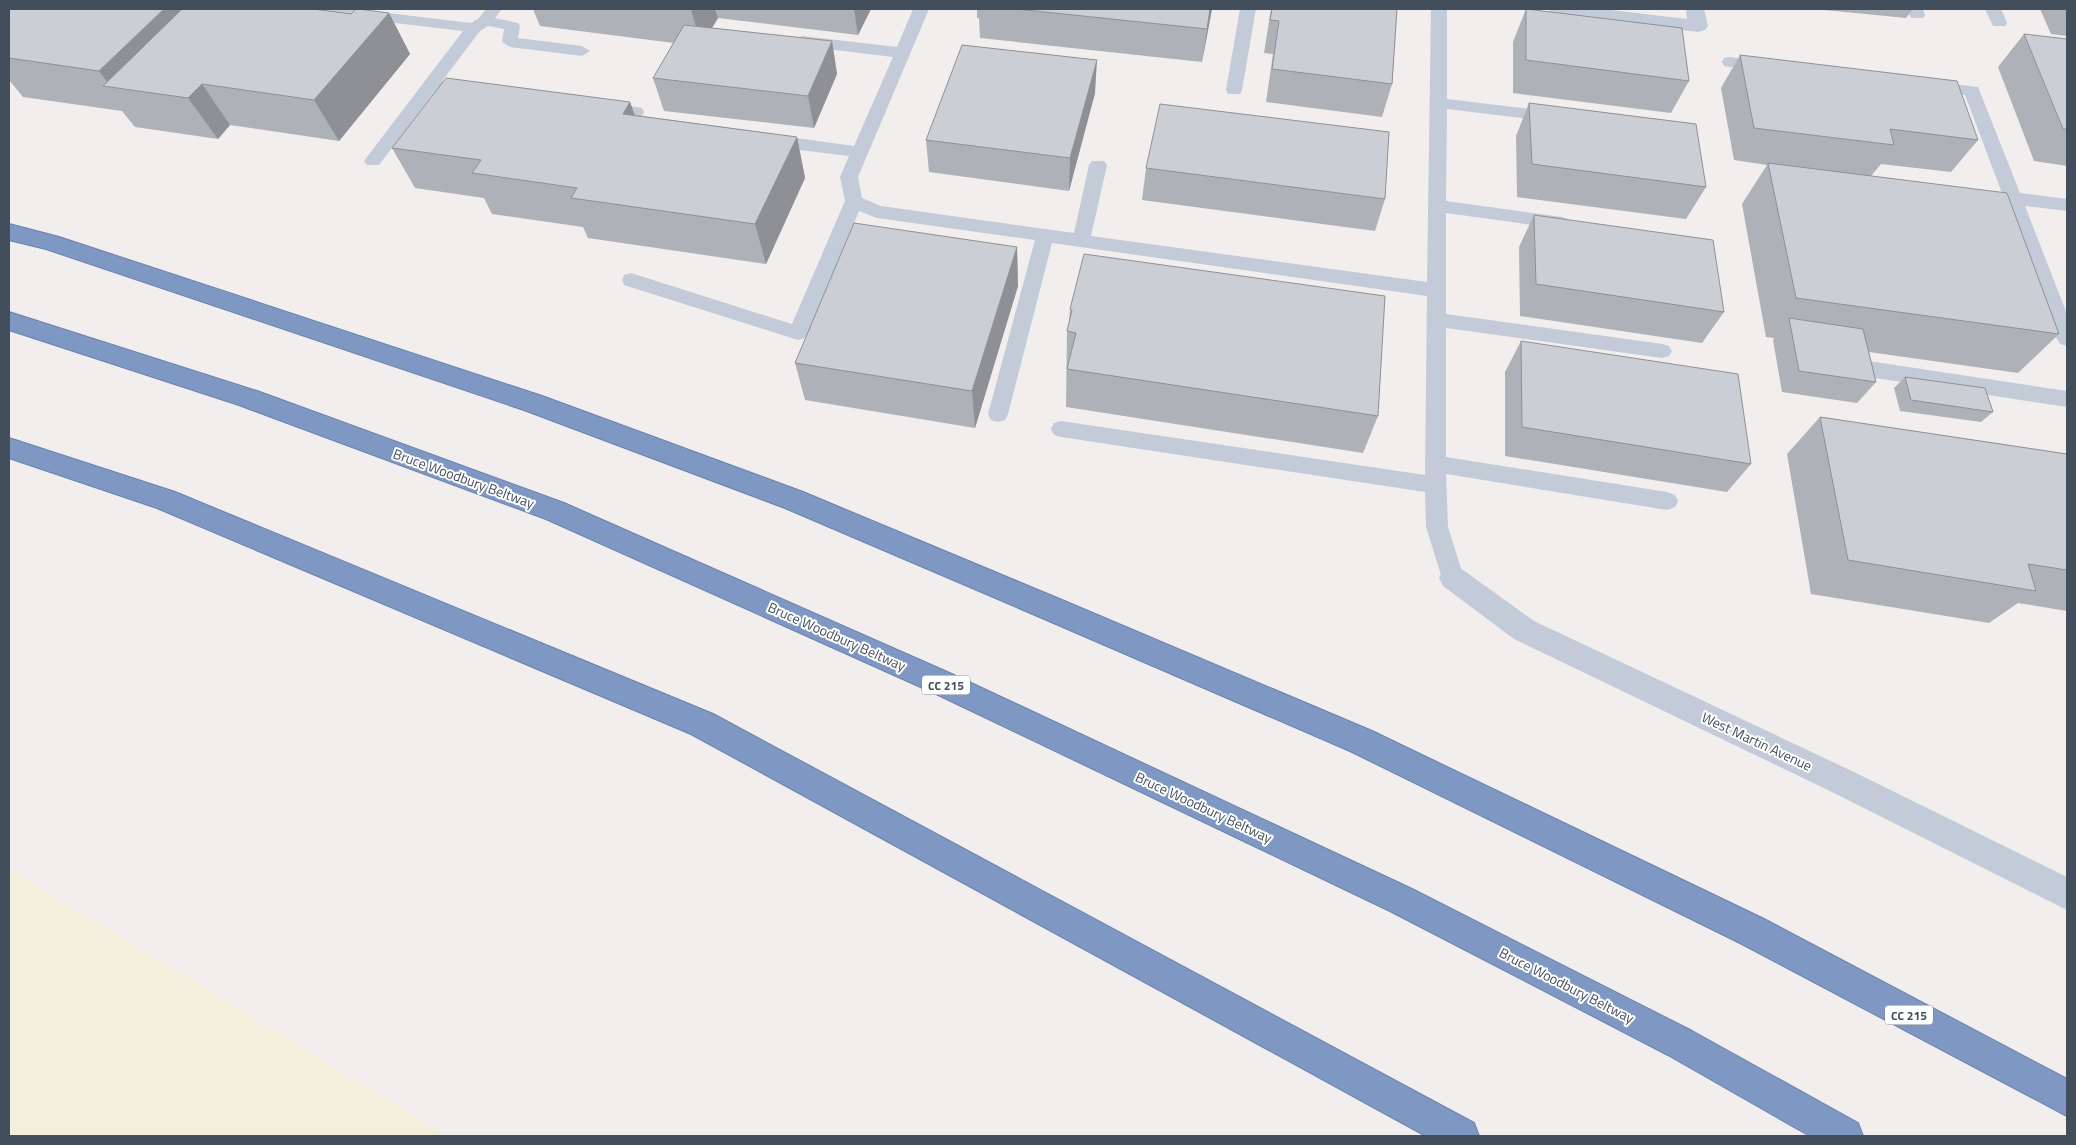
<svg xmlns="http://www.w3.org/2000/svg" width="2076" height="1145" viewBox="0 0 2076 1145" font-family="'Titillium Web',sans-serif">
  <style>
    .sand { fill: #f4efdc }
    .lines { fill: none; stroke-linecap: round; stroke-linejoin: round }
    .highway-casing { stroke: #6a83af; stroke-width: 2 }
    .lane { fill: #c2cbd7; fill-rule: evenodd }
    .street { fill: #c2cbd7; fill-rule: evenodd }
    .highway { fill: #7f98c3; fill-rule: evenodd }
    .wall { fill: #afb1b8 }
    .shaded-wall { fill: #8f9096 }
    .building { fill: #ccced6; stroke: #8f9096 }
    .labels { text-anchor: middle; dominant-baseline: central; stroke-width: 4; stroke-linejoin: round; paint-order: stroke }
    .shield { fill: #fff; stroke: #7b838e; stroke-width: 1 }
    .shield-label { font-size: 12px; font-weight: bold; fill: #434e5d }
    .street-label { font-size: 14px; fill: #434e5d; stroke: #fff }
  </style>
  <rect width="100%" height="100%" fill="#f1eeed"/>
  <path class="sand" d="M9,869L448,1136H9Z"/>
  <g class="lines">
    <g class="highway-casing">
      <path id="highway" d="M9,224L59,237L542,396L803,492L1062,600L1372,731L1764,919L2067,1079V1116L1740,943L1350,751L1042,618L785,508L524,410L46,249L9,240Z
        M9,312L257,391L564,503L954,675L1412,889L1692,1031L1858,1123L1863,1136H1810L1668,1055L1390,911L934,693L546,519L239,405L9,330Z
        M9,438L175,492L713,714L1474,1123L1479,1136H1426L691,734L157,508L9,458Z"/>
    </g>
    <path class="lane" d="M311,9H355L471,23L479,18L486,9H502L495,18L518,23L520,26L518,38L582,46L590,51L582,56L510,47L502,42L504,29L488,26L480,31L442,81L475,86L477,90L475,94L469,95L435,91L379,165H367L364,161L367,157L463,31L319,14Z
      M913,9H929L858,177L862,198L881,206L1074,233L1089,165L1092,161H1104L1107,165L1091,236L1427,282L1431,9H1447V99L1556,112L1562,113L1564,117L1562,121L1556,122L1447,109L1446,201L1562,217L1568,219L1571,223L1568,227L1562,229L1446,213V314L1662,344L1669,346L1672,351L1669,356L1662,358L1446,328V457L1667,492L1675,495L1678,501L1675,507L1667,510L1446,474L1448,527L1464,578L1461,585L1453,588L1445,585L1442,578L1426,527L1425,492L1061,437L1054,435L1051,429L1054,423L1061,421L1425,475L1427,296L1052,243L1008,414L1005,420L998,422L991,420L988,414L1035,240L877,218L859,211L808,333L805,338L798,340L624,285L622,280L624,275L631,273L792,324L845,201L840,177L849,156L767,146L761,144L758,140L761,136L767,134L854,146L893,57L802,46L794,41L802,36L897,47Z
      M1240,9H1256L1242,90L1240,94H1228L1226,90Z
      M1907,9H1923L1925,15L1923,18H1911Z
      M1985,9H2001L2007,23L2005,26H1993Z
      M1730,57L1771,63L1773,67L1771,71L1765,72L1724,66L1722,62L1724,58Z
      M1929,81L1978,87L2020,193L2067,199V211L2025,206L2067,314V346L2060,344L2057,339L1965,95L1923,90L1921,86L1923,82Z
      M603,102L642,108L644,112L642,116L636,117L597,111L595,107L597,103Z
      M1862,360L2067,391V407L1862,376L1855,373L1852,368L1855,363Z"/>
    <path class="street" d="M1549,9H1603L1687,19L1686,9H1704L1708,26L1705,30L1698,32L1558,15L1551,13Z
      M1453,566L1463,570L1534,621L1854,772L2067,877V910L1832,792L1514,639L1443,586L1439,578L1443,570Z"/>
    <use href="#highway" class="highway"/>
  </g>
  <path class="wall" d="M9,9L351,14L389,13L410,54L339,141L230,125L218,139L135,127L122,111L23,97L9,80Z
    M533,9H871L858,35L718,18L712,28L832,41L837,74L814,128L664,111L653,78L674,43L540,26Z
    M977,9H1212L1202,62L980,38L979,18H977Z
    M1271,9H1397L1392,84L1382,117L1266,102L1273,54L1264,53Z
    M1526,9L1689,81L1671,113L1513,93V42Z
    M1814,9H1913L1906,18Z
    M2040,9H2067V36L2051,34Z
    M2024,34L2067,39V166L2034,161L1998,67Z
    M1740,55L1978,140L1951,172L1881,164L1871,176L2059,334L2018,373L1869,352L1876,382L1857,403L1782,392L1773,340L1774,338L1766,337L1742,204L1767,165L1734,160L1721,88Z
    M1095,93L1069,191L929,172L926,140Z
    M630,102L635,115L797,137L805,178L766,264L588,238L583,227L492,214L484,198L415,188L392,148Z
    M1529,103L1706,187L1686,219L1517,197L1516,136Z
    M1146,168L1385,199L1375,231L1142,200Z
    M1534,215L1724,312L1702,343L1520,316L1519,247Z
    M1017,247L1018,286L975,428L805,400L795,363Z
    M1070,309L1378,416L1363,453L1066,407L1067,331L1069,322Z
    M1521,341L1751,464L1727,492L1505,456V372Z
    M1905,377L1993,412L1981,422L1900,411L1894,388Z
    M1820,417L2067,454V611L2018,603L1989,623L1811,594L1787,454Z"/>
  <path class="shaded-wall" d="M164,9H198L111,87L99,71Z
    M691,9H715L718,18L701,46Z
    M854,9H871L858,35Z
    M1210,9H1212L1202,62L1207,29Z
    M389,13L410,54L339,141L314,100Z
    M832,41L837,74L814,128L808,96Z
    M1097,60L1095,93L1069,191L1070,158Z
    M202,84L230,125L218,139L188,98Z
    M630,102L644,143L623,114Z
    M797,137L805,178L766,264L755,224Z
    M1017,247L1018,286L975,428L972,391Z"/>
  <path class="building" d="M9,9H164L99,71L9,58Z
    M182,9H313L351,14L356,9H358L389,13L314,100L202,84L188,98L103,86Z
    M1016,9H1210L1207,29Z
    M1272,9H1397L1392,84L1272,69L1279,21L1270,20Z
    M1526,9L1682,28L1689,81L1526,60Z
    M684,25L832,41L808,96L653,78Z
    M2024,34L2067,39V129H2063Z
    M962,45L1097,60L1070,158L926,140Z
    M1740,55L1957,81L1978,140L1890,129L1894,145L1754,128Z
    M446,78L630,102L623,114L797,137L755,224L571,198L577,188L472,173L481,160L392,148Z
    M1529,103L1696,124L1706,187L1532,164Z
    M1160,104L1389,132L1385,199L1146,168Z
    M1768,163L2007,193L2059,334L1796,298Z
    M1534,215L1713,240L1724,312L1536,284Z
    M854,223L1017,247L972,391L795,363Z
    M1084,254L1385,296L1378,416L1067,369L1076,333L1067,331L1072,310L1070,309Z
    M1789,318L1863,329L1876,382L1799,371Z
    M1521,341L1738,374L1751,464L1522,427Z
    M1905,377L1985,388L1993,412L1911,400Z
    M1820,417L2067,454V570L2028,564L2036,591L1848,560Z"/>
  <g class="labels">
    <g class="shield">
      <rect x="922" y="675.5" width="48" height="19" rx="4"/>
      <rect x="1885" y="1005.5" width="48" height="19" rx="4"/>
    </g>
    <g class="shield-label">
      <text x="946" y="685">CC 215</text>
      <text x="1909" y="1015">CC 215</text>
    </g>
    <g class="street-label">
      <text transform="translate(464 478) rotate(20)">Bruce Woodbury Beltway</text>
      <text transform="translate(837 636) rotate(24)">Bruce Woodbury Beltway</text>
      <text transform="translate(1757 741) rotate(25)">West Martin Avenue</text>
      <text transform="translate(1204 807) rotate(25)">Bruce Woodbury Beltway</text>
      <text transform="translate(1567 985) rotate(27)">Bruce Woodbury Beltway</text>
    </g>
  </g>
  <rect width="2076" height="1145" fill="none" stroke="#434e5d" stroke-width="20"/>
</svg>
